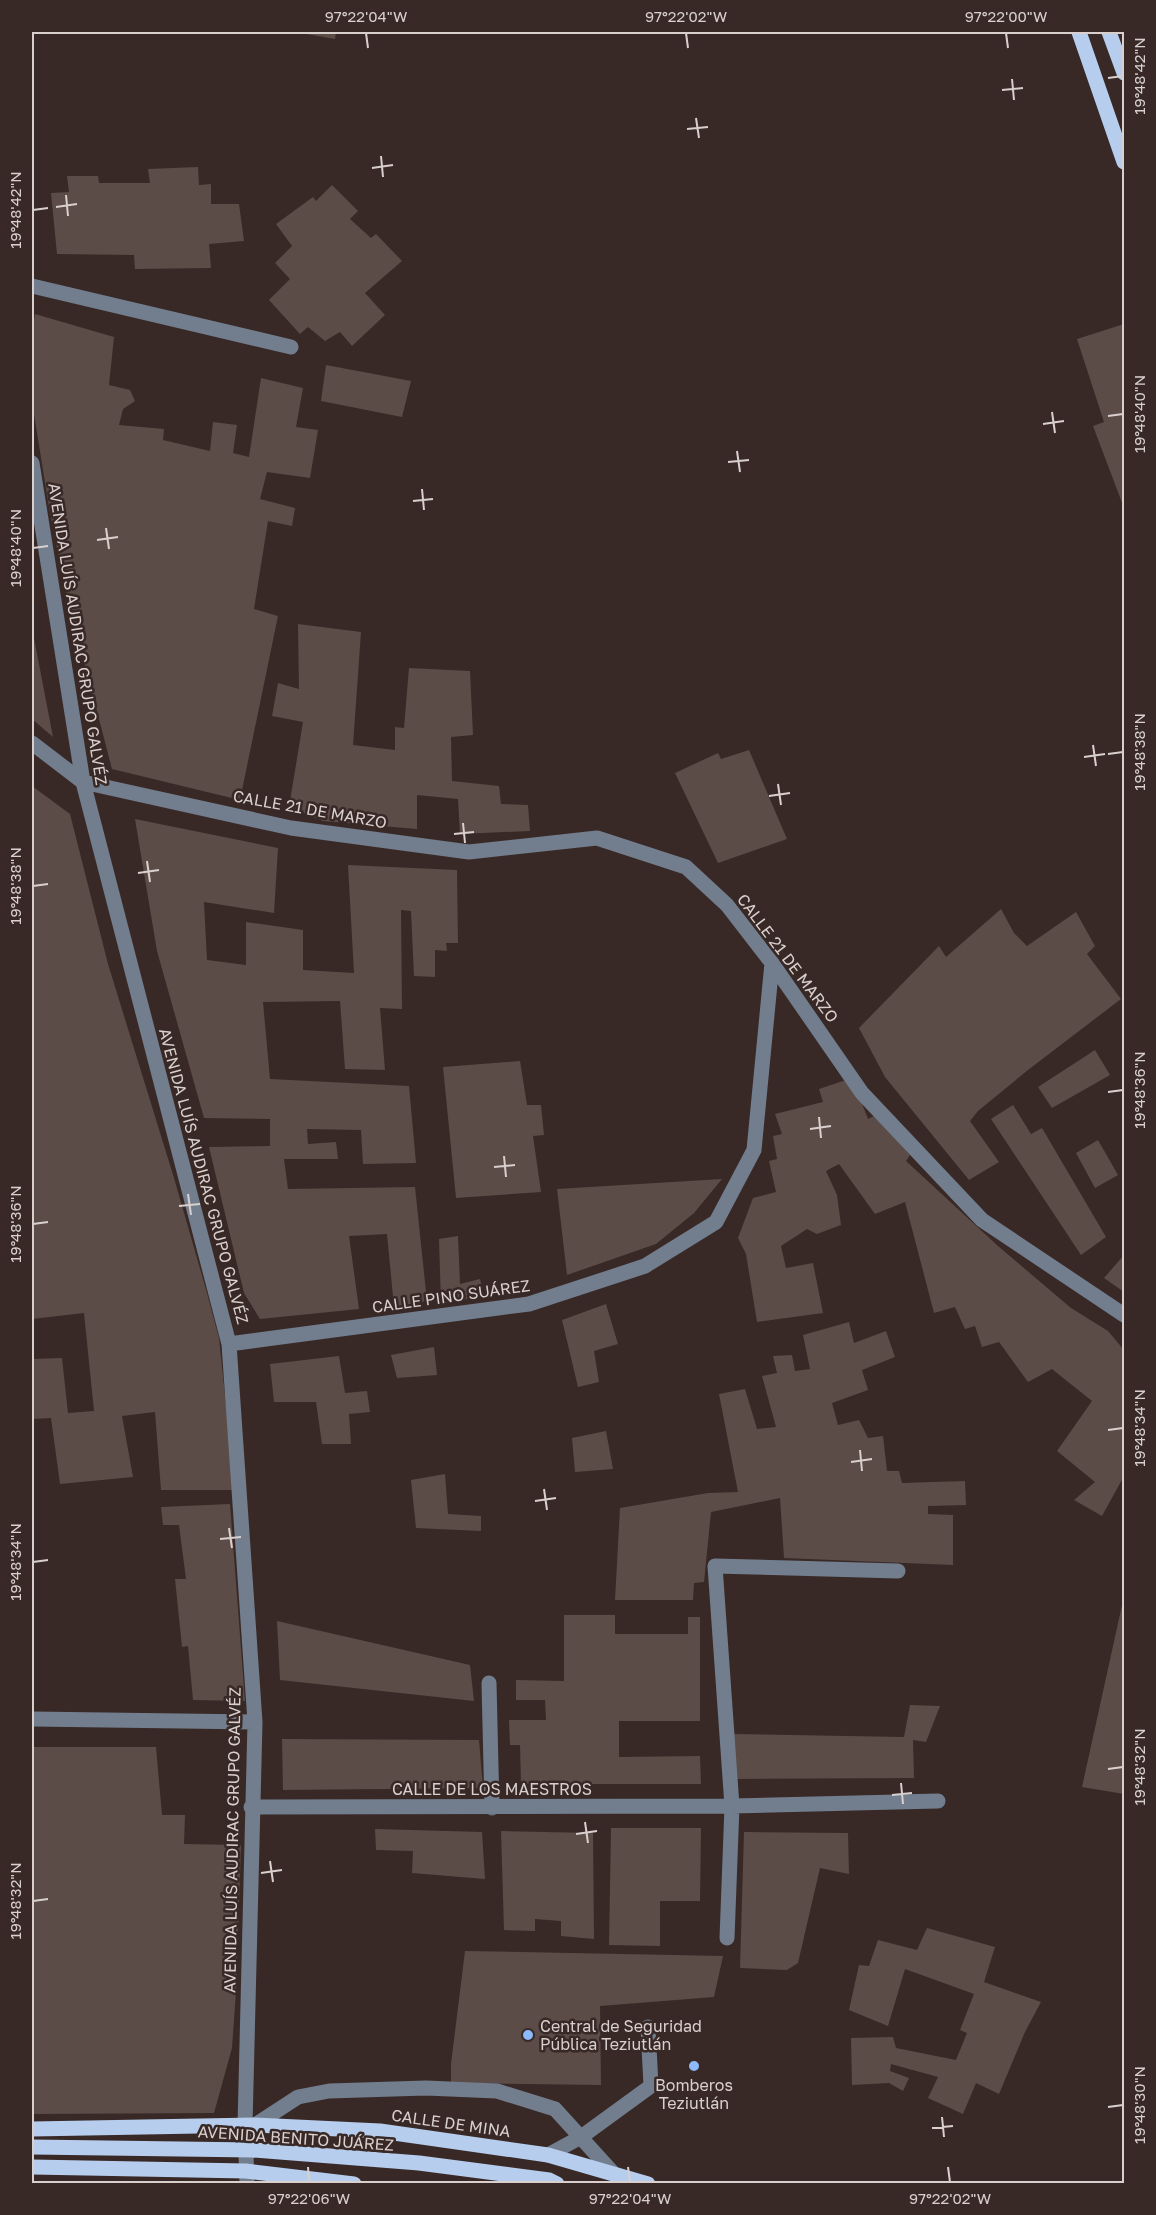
<svg xmlns="http://www.w3.org/2000/svg" width="1156" height="2215" viewBox="0 0 1156 2215" font-family="'Golos Text',sans-serif">
  <style>
    .building { fill: #5b4c48 }
    .lines { fill: none; stroke-linecap: round; stroke-linejoin: round }
    .minor { stroke: #727d8d; stroke-width: 15 }
    .major { stroke: #b6cdee; stroke-width: 15 }
    .major-bridge { stroke: #b6cdee; stroke-width: 15 }
    .ticks { fill: none; stroke: #d9d0ce; stroke-width: 2 }
    .poi-dot { fill: #8bb9fc; stroke: #382926; stroke-width: 2 }
    .labels { text-anchor: middle; dominant-baseline: central; stroke-width: 5; stroke-linejoin: round; paint-order: stroke }
    .street-label { font-size: 16px; fill: #d9d0ce; stroke: #382926 }
    .poi-label { font-size: 16px; fill: #d9d0ce; stroke: #382926; text-anchor: start }
    .neatline { fill: none; stroke: #d9d0ce; stroke-width: 2 }
    .ticks-label { font-size: 15px; text-anchor: middle; fill: #d9d0ce }
  </style>
  <rect width="100%" height="100%" fill="#382926"/>
  <path class="building" d="M302,32H336L335,39L301,33Z
    M198,167L199,185L211,184V204H239L244,241L209,244L211,268L135,269L134,255L57,254L51,193L69,192L67,176H98L99,183H150L148,169Z
    M332,185L358,211L350,219L371,238L376,234L402,261L365,293L385,315L352,346L340,332L325,341L308,327L300,334L269,300L290,279L275,263L292,246L276,224L313,197L316,201Z
    M35,314L114,337L109,385L130,390L135,401L123,409L119,425L164,429L163,440L210,451L213,422L237,425L233,453L249,457L261,378L303,388L296,427L318,430L310,478L267,472L260,499L295,508L292,526L268,521L254,609L278,616L240,800L112,769L64,584L49,507L32,402V333Z
    M1124,324V508L1093,426L1104,422L1077,339Z
    M326,365L411,381L402,417L321,401Z
    M298,624L361,632L353,745L395,750V727L404,728L409,668L470,671L473,735L451,737L452,781L499,786L501,804L528,805L530,831L460,834L458,799L417,795V829L323,821L289,807L303,722L272,716L278,683L299,689Z
    M32,633H33L53,737L32,719Z
    M749,750L787,839L718,863L675,773L718,753L721,759Z
    M32,786L70,814L108,964L174,1178L207,1293L219,1338L229,1434L232,1490H161L155,1412L122,1416L133,1477L60,1484L51,1418L32,1419V1359L62,1358L68,1413L94,1411L84,1313L32,1319Z
    M135,819L278,848L274,913L204,902L207,960L246,965V922L303,930V970L354,973L348,865L457,870L458,943H446L447,951L435,950V977L414,976L411,911L401,910L402,1009L380,1008L385,1070L345,1069L340,1001L263,1002L270,1079L409,1086L416,1163L363,1164L361,1130L307,1129L308,1144L336,1142L338,1159H284L288,1189L415,1187L427,1301L394,1307L387,1234L349,1236L359,1309L260,1319L244,1293L209,1147L270,1146V1119L204,1118L157,951Z
    M1001,909L1014,933L1027,946L1076,912L1095,946L1087,954L1121,999L1028,1070L978,1111L970,1121L999,1162L969,1180L885,1077L859,1028L939,946L946,957Z
    M1095,1050L1110,1075L1052,1108L1038,1087Z
    M520,1061L527,1105H541L544,1135L533,1136L541,1192L456,1198L443,1067Z
    M852,1078L868,1119L876,1115L910,1155L906,1161L998,1246L1071,1308L1108,1331L1124,1350V1476L1102,1516L1074,1500L1095,1482L1057,1451L1092,1401L1052,1369L1028,1382L999,1342L982,1347L975,1326L965,1329L955,1307L934,1313L905,1202L875,1214L839,1164L826,1171L837,1195L841,1225L817,1234L807,1229L781,1246L786,1268L813,1263L823,1313L757,1322L746,1254L738,1238L753,1198L776,1192L769,1161L777,1159L773,1136L782,1134L775,1114L823,1102L819,1089Z
    M1013,1105L1031,1134L1042,1128L1106,1237L1081,1255L991,1119Z
    M1098,1140L1118,1175L1095,1188L1076,1153Z
    M722,1179L694,1213L656,1244L567,1275L557,1189Z
    M458,1236L460,1284L480,1279L484,1296L441,1304L439,1239Z
    M1124,1255V1292L1104,1278Z
    M606,1304L618,1344L594,1351L599,1382L578,1387L562,1320Z
    M849,1322L854,1343L886,1331L895,1357L862,1370L868,1390L832,1403L838,1425L859,1420L868,1438L883,1436L887,1471H899L902,1483L965,1481L966,1505L928,1506V1514L953,1515V1565L784,1558L780,1498L711,1512L704,1582L694,1583L693,1600H615L620,1508L708,1493L738,1492L719,1394L745,1389L757,1429L776,1427L762,1376L777,1373L773,1356L792,1355L795,1371L810,1369L803,1335Z
    M434,1347L437,1375L397,1378L391,1355Z
    M339,1356L345,1393L367,1391L370,1412L349,1414L351,1444H322L316,1402H274L270,1364Z
    M606,1431L613,1469L575,1472L572,1438Z
    M445,1474L448,1514L481,1516V1531L416,1528L411,1480Z
    M230,1504L245,1701L193,1700L188,1646L182,1647L175,1579H186L179,1525H163L161,1507Z
    M1124,1596V1794L1082,1787Z
    M564,1615H615V1634H688V1617H700V1721H619V1757L700,1756L701,1784H521L520,1745H510L509,1720H546L545,1700H516V1680L564,1681Z
    M277,1621L470,1665L474,1701L280,1680Z
    M910,1705L940,1706L926,1742L913,1740L914,1778L733,1779V1734L904,1737Z
    M282,1739L479,1740L483,1788L283,1790Z
    M32,1747H156L162,1815H185L184,1844L241,1845L236,1991L232,2048L214,2113L32,2114Z
    M611,1828H701L700,1901H660V1946L609,1945Z
    M375,1829L482,1832L485,1879L412,1873L413,1851L376,1850Z
    M501,1831L593,1833L594,1939L561,1936V1921L535,1919V1931L504,1930Z
    M744,1832L848,1833L849,1874L820,1868L798,1963L787,1970L740,1968Z
    M927,1928L995,1947L984,1982L1041,2002L1025,2032L999,2094L976,2083L963,2114L928,2098L938,2077L891,2064L890,2071L909,2078L903,2091L889,2083L852,2085L851,2038L893,2037L896,2048L956,2060L967,2033L960,2030L974,1994L905,1969L888,2026L849,2010L859,1965L869,1966L878,1940L917,1950Z
    M465,1951L723,1956L714,1997L600,2006L601,2085L451,2083V2064Z"/>
  <g class="lines">
    <path class="minor" d="M32,286L291,347
      M32,463L83,782L229,1344L255,1722L245,2125L247,2184
      M32,743L83,782L291,828L469,852L597,838L686,867L727,905L772,963L862,1093L982,1220L1124,1315
      M229,1344L529,1304L645,1266L716,1222L754,1150L772,963
      M489,1683L492,1808
      M32,1719L255,1722
      M251,1807L732,1806L938,1801
      M727,1938L732,1806L715,1566L898,1571
      M255,2125L298,2097L329,2091L426,2088L497,2091L555,2109L614,2174
      M548,2155L581,2137L651,2086L648,2027"/>
    <path class="major" d="M1079,32L1124,162
      M1109,32L1124,73
      M32,2129L255,2125L380,2131L548,2155L648,2184
      M254,2150L419,2163L549,2180L557,2184
      M32,2167L246,2171L354,2184"/>
    <path class="major-bridge" d="M32,2147L254,2150"/>
  </g>
  <path class="ticks" d="M366,33L368,48M686,33L688,48M1006,33L1008,48M1108,78L1123,76M1012,79L1014,100M1002,90L1023,88M696,118L699,138M687,129L708,127M381,156L383,177M372,168L393,165M66,195L68,216M56,207L77,204M33,210L48,208M1052,412L1055,433M1108,416L1123,414M1043,424L1064,421M737,451L740,472M728,462L749,460M422,489L424,510M413,501L433,499M106,528L109,549M97,540L118,537M33,548L48,546M1093,745L1096,766M1108,754L1123,752M1084,757L1105,754M778,784L781,805M769,796L790,793M463,823L465,843M454,834L474,832M147,861L150,882M138,873L159,870M33,886L48,884M1108,1092L1123,1090M819,1117L821,1138M810,1129L831,1126M504,1156L506,1177M494,1167L515,1165M188,1194L191,1215M179,1206L200,1204M33,1224L48,1222M1108,1430L1123,1428M860,1450L862,1471M851,1462L872,1459M544,1489L547,1510M535,1501L556,1498M229,1528L232,1548M220,1539L241,1537M33,1562L48,1560M1108,1769L1123,1767M901,1783L903,1804M892,1795L912,1793M585,1822L588,1843M576,1834L597,1831M270,1861L273,1882M261,1873L282,1870M33,1901L48,1899M1108,2107L1123,2105M942,2117L944,2137M932,2128L953,2126M308,2167L309,2182M628,2167L630,2182M948,2167L950,2182"/>
  <g class="poi-dot">
    <circle cx="528" cy="2035" r="6"/>
    <circle cx="694" cy="2066" r="6"/>
  </g>
  <g class="labels">
    <g class="street-label">
      <text transform="translate(78 634) rotate(81)">AVENIDA LUÍS AUDIRAC GRUPO GALVÉZ</text>
      <text transform="translate(310 809) rotate(10)">CALLE 21 DE MARZO</text>
      <text transform="translate(788 958) rotate(53)">CALLE 21 DE MARZO</text>
      <text transform="translate(204 1176) rotate(75)">AVENIDA LUÍS AUDIRAC GRUPO GALVÉZ</text>
      <text transform="translate(451 1296) rotate(-8)">CALLE PINO SUÁREZ</text>
      <text x="492" y="1789">CALLE DE LOS MAESTROS</text>
      <text transform="translate(232 1840) rotate(-89)">AVENIDA LUÍS AUDIRAC GRUPO GALVÉZ</text>
      <text transform="translate(451 2123) rotate(8)">CALLE DE MINA</text>
      <text transform="translate(296 2138) rotate(4)">AVENIDA BENITO JUÁREZ</text>
    </g>
    <g class="poi-label">
      <text x="540" y="2026">Central de Seguridad<tspan x="540" dy="18">Pública Teziutlán</tspan></text>
      <text x="694" y="2085" text-anchor="middle">Bomberos<tspan x="694" dy="18">Teziutlán</tspan></text>
    </g>
  </g>
  <rect width="1156" height="2215" fill="none" stroke="#382926" stroke-width="66"/>
  <rect x="33" y="33" width="1090" height="2149" class="neatline"/>
  <g class="ticks-label">
    <text x="366" y="22">97°22'04"W</text>
    <text x="686" y="22">97°22'02"W</text>
    <text x="1006" y="22">97°22'00"W</text>
    <text transform="translate(1140 76) rotate(-90)" y="5">19°48'42"N</text>
    <text transform="translate(16 210) rotate(-90)" y="5">19°48'42"N</text>
    <text transform="translate(1140 414) rotate(-90)" y="5">19°48'40"N</text>
    <text transform="translate(16 548) rotate(-90)" y="5">19°48'40"N</text>
    <text transform="translate(1140 752) rotate(-90)" y="5">19°48'38"N</text>
    <text transform="translate(16 886) rotate(-90)" y="5">19°48'38"N</text>
    <text transform="translate(1140 1090) rotate(-90)" y="5">19°48'36"N</text>
    <text transform="translate(16 1224) rotate(-90)" y="5">19°48'36"N</text>
    <text transform="translate(1140 1428) rotate(-90)" y="5">19°48'34"N</text>
    <text transform="translate(16 1562) rotate(-90)" y="5">19°48'34"N</text>
    <text transform="translate(1140 1767) rotate(-90)" y="5">19°48'32"N</text>
    <text transform="translate(16 1901) rotate(-90)" y="5">19°48'32"N</text>
    <text transform="translate(1140 2105) rotate(-90)" y="5">19°48'30"N</text>
    <text x="309" y="2204">97°22'06"W</text>
    <text x="630" y="2204">97°22'04"W</text>
    <text x="950" y="2204">97°22'02"W</text>
  </g>
</svg>
